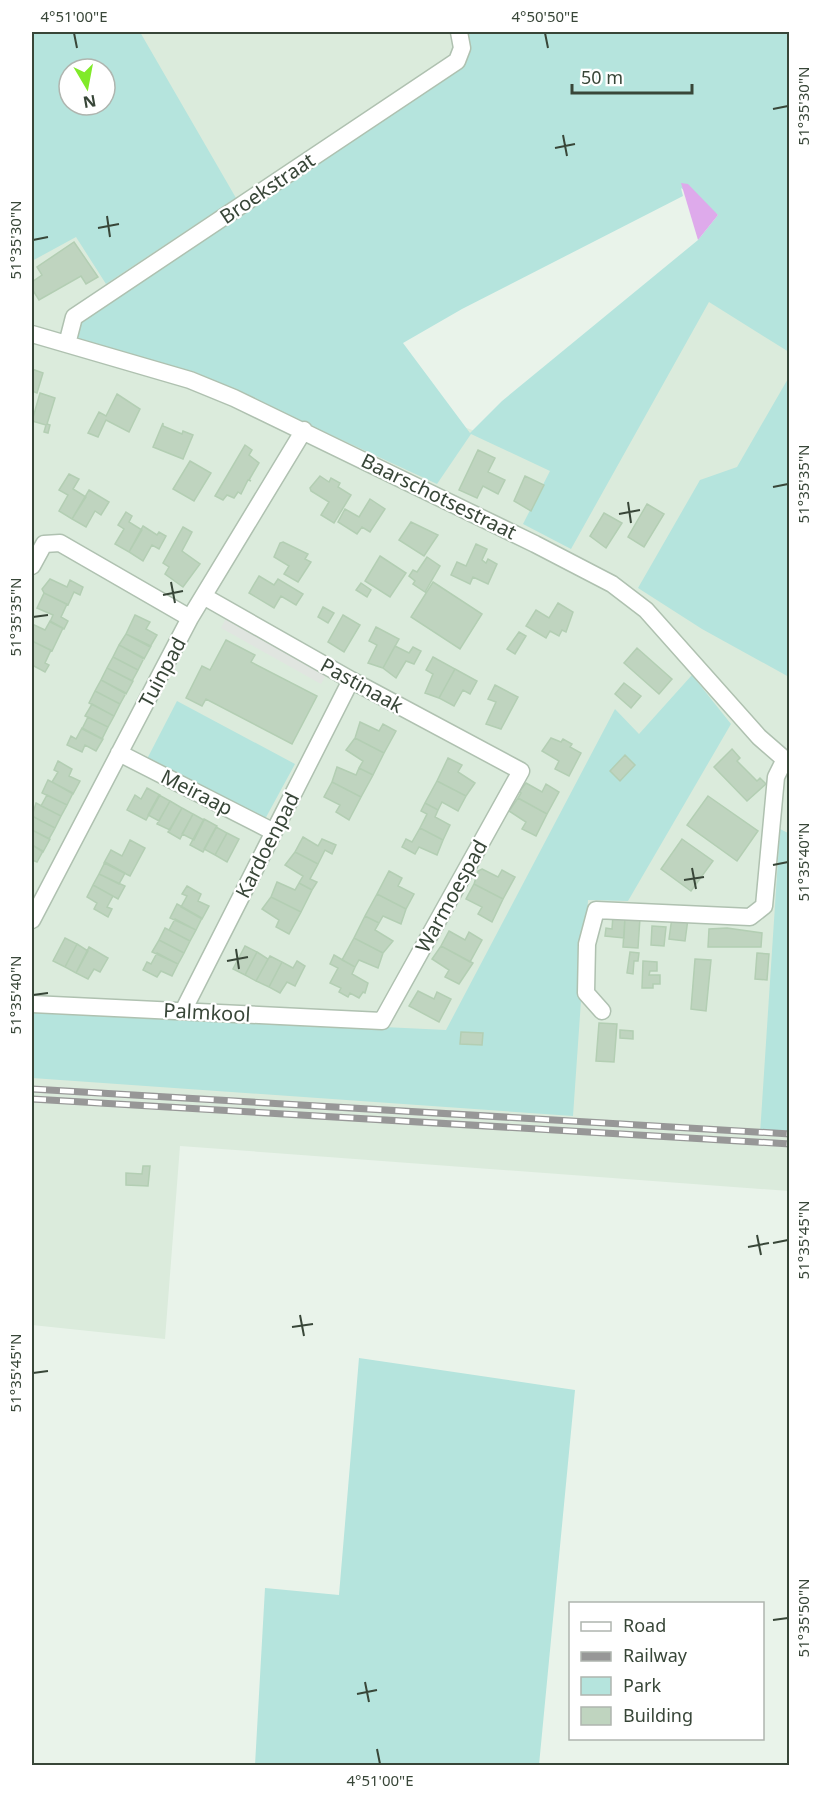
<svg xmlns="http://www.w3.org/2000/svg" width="821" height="1797" viewBox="0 0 821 1797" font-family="'Noto Sans',sans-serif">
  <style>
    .residential { fill: #dbebdc; fill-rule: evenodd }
    .green { fill: #b5e4dd; fill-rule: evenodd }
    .parking { fill: #e0e5e0 }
    .water { fill: #deaaeb }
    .building { fill: #bfd4bf; stroke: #b3ceb3; stroke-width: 1.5 }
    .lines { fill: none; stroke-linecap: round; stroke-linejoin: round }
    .minor-casing { stroke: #afc1b0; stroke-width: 19 }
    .minor { stroke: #fff; stroke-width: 16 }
    .rail-casing { stroke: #979797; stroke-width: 7 }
    .rail { stroke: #fff; stroke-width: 4.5; stroke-dasharray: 14; stroke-linecap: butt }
    .ticks { fill: none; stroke: #384638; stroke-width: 2 }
    .labels { text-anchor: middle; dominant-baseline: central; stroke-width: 4.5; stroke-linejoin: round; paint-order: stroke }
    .street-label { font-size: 20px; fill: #384638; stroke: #fff }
    .neatline { fill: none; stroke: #384638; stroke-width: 2 }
    .ticks-label { font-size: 15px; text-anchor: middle; fill: #384638 }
  </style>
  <rect width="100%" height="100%" fill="#e9f3ea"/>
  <path class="residential" d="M32,32H476L482,66L113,306L585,469L692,282L789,344V1191L180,1146L165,1339L32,1325ZM69,69H105V105H69Z"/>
  <path class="green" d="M32,32H140L236,198L106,284L76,237L32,261ZM69,69H105V105H69Z
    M468,32H789V352L709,302L571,549L523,524L550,471L471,434L437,484L195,372L74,340L79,319L468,53ZM681,188L718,215L698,240L502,401L470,433L403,343L462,309L683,196Z
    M789,377V677L702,629L638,588L700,480L737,467Z
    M692,675L731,724L628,901L588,900L573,1116L32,1078V1010L446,1030L615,709L639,734Z
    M177,701L295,764L264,821L147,759Z
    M780,829L790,834L789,1135L760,1134Z
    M359,1358L575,1390L539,1765H255L265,1588L339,1595Z"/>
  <path class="parking" d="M227,616L328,672L321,684L221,628Z"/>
  <path class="water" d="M681,183L688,184L718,215L698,240Z"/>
  <path class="building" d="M74,242L98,277L86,284L81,276L39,300L32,289V282L42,275L37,267Z
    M32,369L43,373L37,393L32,391Z
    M40,393L55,398L47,424L50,425L48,433L44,432L46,425L32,421Z
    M117,394L140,409L129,432L106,420L98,437L88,433L99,412L106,416Z
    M163,423V426L182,434L183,431L193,435L183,459L153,447Z
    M245,445L252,450L249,455L259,463L249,480L251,481L248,480L241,494L238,492L234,498L227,495L223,500L215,496Z
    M478,450L495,458L488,472L505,480L498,494L483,486L477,498L459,490Z
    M190,461L211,473L194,501L173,489Z
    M69,474L79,479L73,489L86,497L72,519L59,511L68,495L59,490Z
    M320,476L329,482L331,478L340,483L338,487L351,495L334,523L321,515L329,502L311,491L310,488Z
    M525,476L544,485L531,511L514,501Z
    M89,490L109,502L101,515L95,511L86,527L72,519Z
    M370,499L385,509L370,532L362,527L357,534L338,522L345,509L359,517Z
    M647,504L664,514L644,547L628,537Z
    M126,512L132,516L129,522L142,530L129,552L115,544L124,529L118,525Z
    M604,513L622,523L606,548L590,536Z
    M411,522L438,535L424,556L399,540Z
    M143,526L157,535L159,532L166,536L159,549L152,545L143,561L129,552Z
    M183,527L192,532L182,551L200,564L183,587L165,574L169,567L163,563Z
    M283,542L308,554L305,559L311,562L298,582L284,574L289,566L274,557L280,543Z
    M476,544L487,549L482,560L486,563L488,559L497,564L488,584L473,577L470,584L451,575L457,562L466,566Z
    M380,556L406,573L390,597L365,581Z
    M427,557L440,566L425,592L413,584L415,581L409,576L413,570L417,572Z
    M259,576L274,585L278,579L303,594L296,605L281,596L274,608L249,593Z
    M50,579L67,587L70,580L83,587L80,595L74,592L68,605L44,593L42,589Z
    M433,582L482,614L460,649L411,617Z
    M361,583L371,590L367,597L356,590Z
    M44,593L67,604L61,617L68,621L64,629L50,622L53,615L37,608Z
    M558,603L573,612L566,632L562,630L559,636L550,631L546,638L526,626L536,610L549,618Z
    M323,607L334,613L328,623L318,617Z
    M135,615L150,622L146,629L157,635L150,647L126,634Z
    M343,615L360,625L344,652L328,642Z
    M50,621L63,628L52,651L32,641V624L45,630Z
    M376,627L399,639L383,668L368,663L377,645L369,641Z
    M519,632L526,636L515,654L507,649Z
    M126,634L151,646L144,659L119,645Z
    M226,640L255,655L251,662L317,696L292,744L206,699L202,706L186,698L202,666L210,670Z
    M32,641L51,650L45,663L49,665L45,672L32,665Z
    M119,645L144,658L138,670L113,657Z
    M395,646L409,653L413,647L421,651L414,664L406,661L396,678L383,668Z
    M637,648L672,679L659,694L624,663Z
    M113,657L138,670L132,681L107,668Z
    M433,657L455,669L439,698L425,693L433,674L426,670Z
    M107,668L133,681L126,694L101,680Z
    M455,669L477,681L470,694L463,690L454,706L439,698Z
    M101,680L126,693L120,704L95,691Z
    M624,683L641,696L631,708L615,694Z
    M495,685L518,697L501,729L486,724L496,702L488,699Z
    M95,691L120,704L114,716L89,703Z
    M92,704L114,716L108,727L85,716Z
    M88,717L108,727L102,739L82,729Z
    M360,722L379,731L383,724L396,731L384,753L355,738Z
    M82,728L103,739L96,751L85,745L82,752L67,745L71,736L76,739Z
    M355,738L384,753L373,775L359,768L363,761L346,750Z
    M551,738L561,742L563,739L572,744L570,747L581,753L569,776L555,769L559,761L542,751Z
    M732,749L740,758L737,761L757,781L760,778L766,784L747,801L714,767Z
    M625,755L635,765L620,781L610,771Z
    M448,758L462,765L458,772L475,783L466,796L437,781Z
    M58,761L72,769L69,776L80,781L73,794L52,782L58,772L54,770Z
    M337,767L356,775L359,768L373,775L361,797L332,782Z
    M48,780L73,793L67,805L42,793Z
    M437,781L466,796L458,811L442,802L438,810L425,803Z
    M332,782L361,797L349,820L336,812L340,805L324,797Z
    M526,783L542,792L546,784L559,792L547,814L518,798L521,793L519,792Z
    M147,788L160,795L146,820L127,810L135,795L141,799Z
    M47,795L67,805L61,816L41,806Z
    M159,795L170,801L159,821L148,815Z
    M708,796L758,831L737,861L687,825Z
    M518,798L547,814L536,836L522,829L526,822L509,811Z
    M170,801L182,808L170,830L157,824Z
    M36,803L61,816L55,828L32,816Z
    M425,803L438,810L435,817L450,825L443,840L420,828L427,814L421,811Z
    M182,808L193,814L180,839L168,832Z
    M193,814L204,820L194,840L182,834Z
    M32,816L55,828L49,839L32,830Z
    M204,819L217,826L203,852L190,845Z
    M216,827L227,833L215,855L204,849Z
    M420,828L443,840L437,855L419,847L415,854L402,847L406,839L412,842Z
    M32,830L50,839L43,852L32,845Z
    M227,833L239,839L227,862L215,855Z
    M303,837L318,846L322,839L336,845L332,854L325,850L318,864L295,852Z
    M682,839L713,861L691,891L661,869Z
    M130,840L145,848L130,876L104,863L111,850L122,856Z
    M32,845L43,851L37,862L32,860Z
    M295,852L318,864L310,879L317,882L312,890L299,883L303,876L285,865Z
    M105,862L125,873L119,884L99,874Z
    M482,869L498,877L502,870L515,877L503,899L474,884L478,871Z
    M389,871L402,878L398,886L414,894L406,909L377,894Z
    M99,874L125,886L118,899L93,885Z
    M277,882L295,890L299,883L312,890L301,912L271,897Z
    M474,884L503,899L492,922L478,914L482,907L466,899Z
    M93,885L113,896L107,907L112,909L108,917L94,909L97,903L87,897Z
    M187,886L201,894L198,901L209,906L202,919L181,907L187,896L182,894Z
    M377,894L406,909L401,924L383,916L379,923L365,916Z
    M271,897L301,912L289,934L276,927L279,920L262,909Z
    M177,904L202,918L196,930L170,918Z
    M613,915L625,917L624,938L605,936L606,928L612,929Z
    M365,916L379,923L375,930L393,941L383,953L354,938Z
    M625,917L640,918L638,948L623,947Z
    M672,917L688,919L685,941L669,939Z
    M175,919L196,930L190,941L169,930Z
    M652,926L666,927L664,946L651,945Z
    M165,928L190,941L184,953L159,940Z
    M727,928L762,933L761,947H708L709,929Z
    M449,931L465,940L469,932L482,940L470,962L441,946Z
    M65,938L77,944L65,967L53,961Z
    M354,938L383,953L378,968L359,960L355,967L342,960Z
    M159,940L184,953L178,964L152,952Z
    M77,944L88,951L76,973L65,967Z
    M245,946L257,952L245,975L233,969Z
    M441,946L473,963L459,984L445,977L449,970L432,959Z
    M89,947L108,958L100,972L94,969L88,979L76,973Z
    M257,952L268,959L256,981L245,975Z
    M630,952L639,953L638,961H634L633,974L627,973Z
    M157,953L178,964L172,976L161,971L157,977L143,970L147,962L151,964Z
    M757,953L769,954L767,980L755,979Z
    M334,955L355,967L352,974L368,983L365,993L363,992L359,998L350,993L348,997L339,992L341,988L330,983L338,968L330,964Z
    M270,956L282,962L269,987L256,981Z
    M695,959L711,960L706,1011L691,1009Z
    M297,961L305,966L295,986L287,982L280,993L269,987L282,962L293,968Z
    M643,961L657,962V971H650L649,975H660V984H653V988H642Z
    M418,991L434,999L437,992L451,999L439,1022L409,1006Z
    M599,1023L617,1024L614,1062L596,1061Z
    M620,1030L633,1031V1039L620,1038Z
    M461,1032L483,1033L482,1045L460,1044Z
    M143,1166H150L148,1186L126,1185V1173L142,1174Z"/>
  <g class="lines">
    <g class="minor-casing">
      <path id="minor" d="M32,334L190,380L234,398L535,544L612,584L646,610L759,737L790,764
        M67,344L74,317L457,61L462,48L459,32
        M32,566L44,544L60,543L190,618
        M119,753L274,832
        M32,920L190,618L304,430
        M32,1004L382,1021L521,771L351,680L205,597
        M183,1011L351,680
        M602,1011L586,993L587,944L596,910L750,917L764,906L776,777L784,761"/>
    </g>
    <use href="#minor" class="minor"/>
    <g class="rail-casing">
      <path id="rail" d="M32,1089L790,1134
        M32,1099L790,1144"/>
    </g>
    <use href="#rail" class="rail"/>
  </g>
  <path class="ticks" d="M74,33L77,48M545,33L548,48M773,109L788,106M563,135L567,156M555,148L575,144M107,216L110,237M98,228L119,224M33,240L48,237M773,487L788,484M628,502L631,523M619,514L640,510M171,582L175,603M163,595L183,591M33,617L48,615M773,865L788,862M692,868L696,889M684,880L704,877M236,949L239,969M227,961L248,957M33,995L48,993M757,1235L761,1255M773,1243L788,1240M748,1247L769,1243M300,1315L304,1336M292,1327L313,1324M33,1373L48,1371M773,1620L788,1618M365,1682L369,1702M357,1694L377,1690M377,1749L380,1764"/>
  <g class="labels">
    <g class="street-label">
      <text transform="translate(267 188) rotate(-34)">Broekstraat</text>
      <text transform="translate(439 496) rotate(26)">Baarschotsestraat</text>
      <text transform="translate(162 672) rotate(-62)">Tuinpad</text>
      <text transform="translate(362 685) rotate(29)">Pastinaak</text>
      <text transform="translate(197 792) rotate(27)">Meiraap</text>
      <text transform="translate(267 845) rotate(-63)">Kardoenpad</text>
      <text transform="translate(451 896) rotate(-61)">Warmoespad</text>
      <text transform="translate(207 1012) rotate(3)">Palmkool</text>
    </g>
  </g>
  <rect width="821" height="1797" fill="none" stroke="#ffffff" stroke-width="66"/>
  <rect x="569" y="1602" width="195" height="138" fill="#ffffff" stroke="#afb5af" stroke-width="1.5"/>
  <rect x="581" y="1622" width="30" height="9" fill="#ffffff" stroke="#afb5af" stroke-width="1.5"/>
  <text x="623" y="1632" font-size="18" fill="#384638">Road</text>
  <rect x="581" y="1652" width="30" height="9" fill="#979797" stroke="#afb5af" stroke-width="1.5"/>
  <text x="623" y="1662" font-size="18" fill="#384638">Railway</text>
  <rect x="581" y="1677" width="30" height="18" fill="#b5e4dd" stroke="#afb5af" stroke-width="1.5"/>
  <text x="623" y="1692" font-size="18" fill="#384638">Park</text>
  <rect x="581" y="1707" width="30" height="18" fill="#bfd4bf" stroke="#afb5af" stroke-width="1.5"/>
  <text x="623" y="1722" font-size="18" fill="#384638">Building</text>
  <g transform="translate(87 87) rotate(170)"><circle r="28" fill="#ffffff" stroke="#afb5af" stroke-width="1.5"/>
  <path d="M0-4.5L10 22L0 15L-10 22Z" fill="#80ea29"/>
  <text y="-9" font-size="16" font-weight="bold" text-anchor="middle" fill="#384638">N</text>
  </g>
  <path d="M572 84v9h120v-9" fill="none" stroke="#384638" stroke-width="3"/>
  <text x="581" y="84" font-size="18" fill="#384638" stroke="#ffffff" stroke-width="4.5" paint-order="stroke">50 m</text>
  <rect x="33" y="33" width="755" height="1731" class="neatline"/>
  <g class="ticks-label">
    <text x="74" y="22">4°51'00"E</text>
    <text x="545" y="22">4°50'50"E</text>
    <text transform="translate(804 106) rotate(-90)" y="5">51°35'30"N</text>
    <text transform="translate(16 240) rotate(-90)" y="5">51°35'30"N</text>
    <text transform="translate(804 484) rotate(-90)" y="5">51°35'35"N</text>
    <text transform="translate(16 617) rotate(-90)" y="5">51°35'35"N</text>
    <text transform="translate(804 862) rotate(-90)" y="5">51°35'40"N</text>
    <text transform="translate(16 995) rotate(-90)" y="5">51°35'40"N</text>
    <text transform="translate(804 1240) rotate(-90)" y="5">51°35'45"N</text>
    <text transform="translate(16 1373) rotate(-90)" y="5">51°35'45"N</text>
    <text transform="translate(804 1618) rotate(-90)" y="5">51°35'50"N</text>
    <text x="380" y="1786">4°51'00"E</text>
  </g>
</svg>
